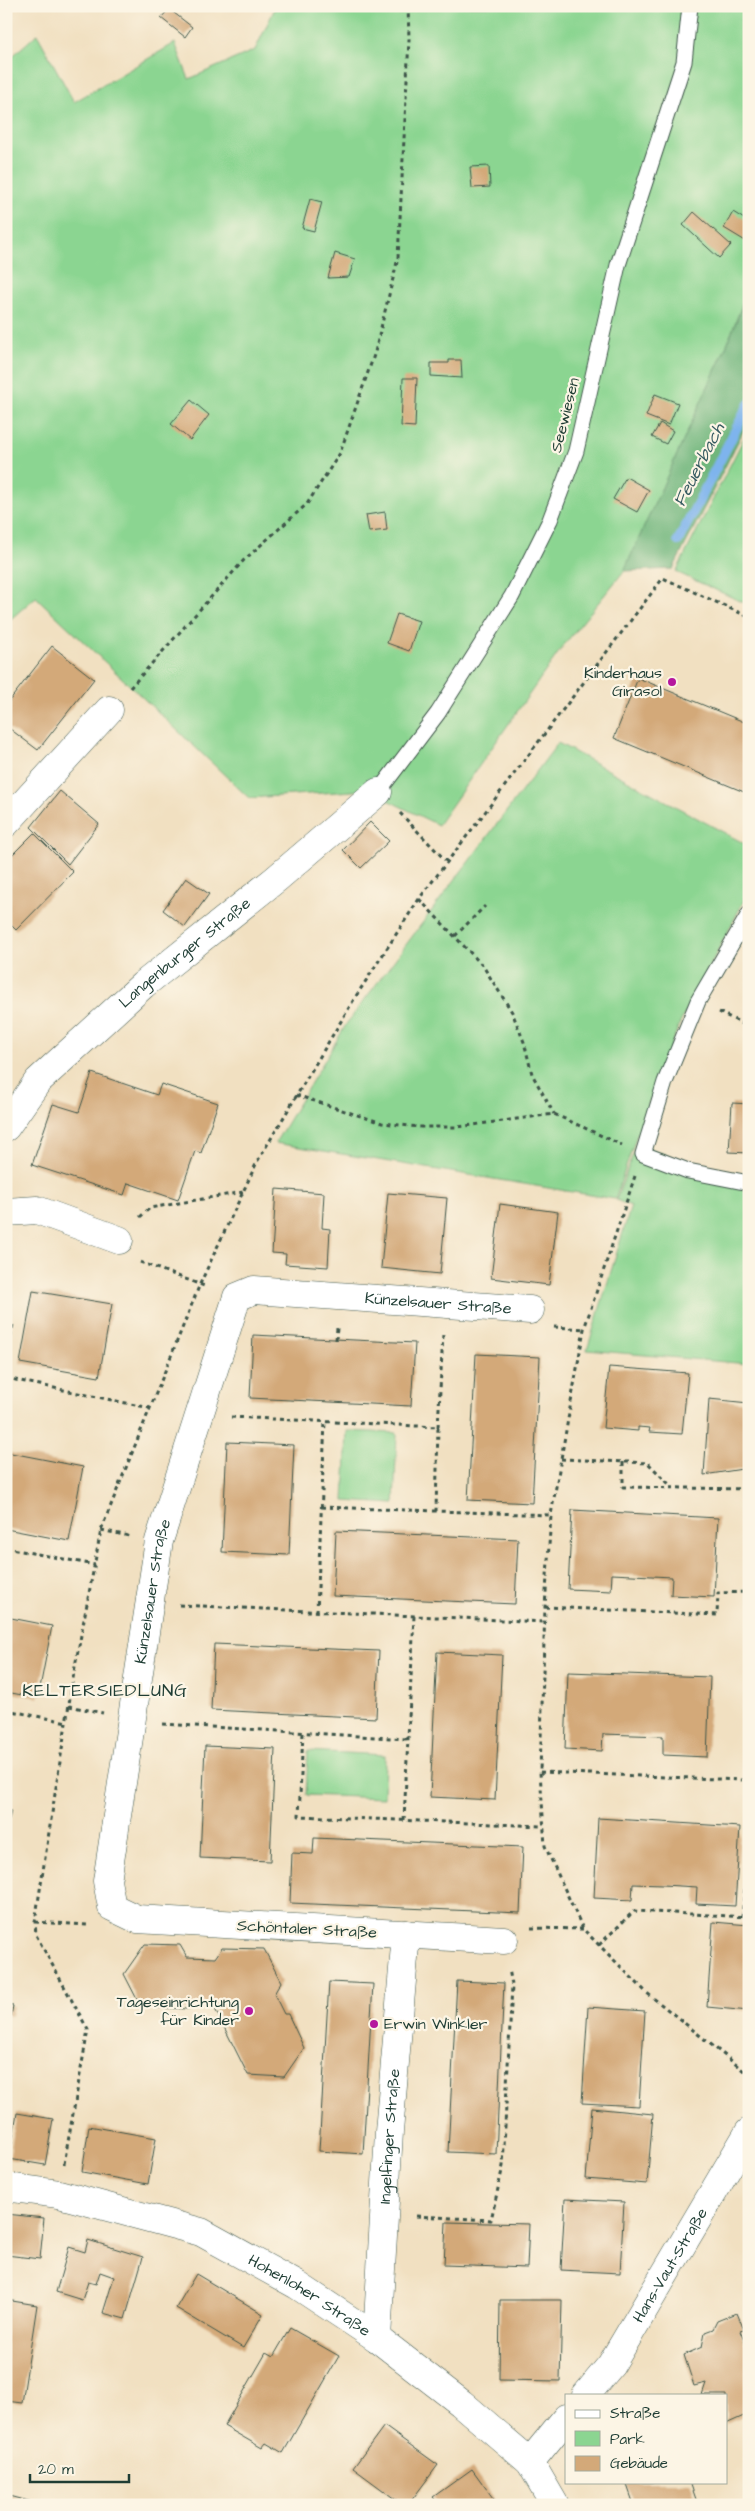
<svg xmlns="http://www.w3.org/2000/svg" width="755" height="2511" viewBox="0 0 755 2511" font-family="'Architects Daughter',sans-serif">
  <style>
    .green { fill: #8bd591; stroke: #558962 }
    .forest { fill: #70b67b; stroke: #487a58 }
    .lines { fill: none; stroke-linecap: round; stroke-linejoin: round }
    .stream { stroke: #7eb4ed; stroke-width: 10 }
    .building { fill: #d3a979 }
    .service-casing { stroke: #3e5549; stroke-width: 17 }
    .minor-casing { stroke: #3e5549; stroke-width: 29 }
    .path { stroke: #3e5549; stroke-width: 3; stroke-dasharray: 4 4; stroke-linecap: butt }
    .service { stroke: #fff; stroke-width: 15 }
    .minor { stroke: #fff; stroke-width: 28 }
    .poi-dot { fill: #b5179e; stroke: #fcf5e5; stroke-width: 2 }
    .labels { text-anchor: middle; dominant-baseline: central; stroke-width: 4.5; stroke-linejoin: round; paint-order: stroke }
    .street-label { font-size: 16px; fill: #1f3d34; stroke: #fcf5e5 }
    .poi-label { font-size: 16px; fill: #1f3d34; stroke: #fcf5e5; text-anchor: end }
    .water-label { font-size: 18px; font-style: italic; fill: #375b62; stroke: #fcf5e5 }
    .neighbourhood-label { font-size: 18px; letter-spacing: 1px; fill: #1f3d34; stroke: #fcf5e5 }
  </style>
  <rect width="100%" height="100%" fill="#fcf5e5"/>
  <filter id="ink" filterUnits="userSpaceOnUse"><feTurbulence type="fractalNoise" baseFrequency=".02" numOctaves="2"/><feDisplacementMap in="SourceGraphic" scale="10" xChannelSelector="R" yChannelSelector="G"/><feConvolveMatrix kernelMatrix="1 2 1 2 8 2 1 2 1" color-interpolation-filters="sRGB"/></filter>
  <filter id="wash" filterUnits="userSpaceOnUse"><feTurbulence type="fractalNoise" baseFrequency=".0096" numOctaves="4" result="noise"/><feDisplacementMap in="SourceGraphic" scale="20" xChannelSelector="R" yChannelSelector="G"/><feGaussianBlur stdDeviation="1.12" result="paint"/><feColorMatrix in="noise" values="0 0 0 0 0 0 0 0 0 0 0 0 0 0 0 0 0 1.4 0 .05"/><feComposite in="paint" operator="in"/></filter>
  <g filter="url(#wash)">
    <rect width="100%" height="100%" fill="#f1e0c1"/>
    <path class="green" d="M276,6H749V286L726,347L624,571L563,646L438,825L367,790L249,798L36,597L6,623V62L37,34L74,102L175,43L189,79L255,50Z
      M749,428V605L676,572Z
      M558,743L749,846V891L679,1025L641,1123L615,1199L275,1143L347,1023Z
      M637,1144L691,1164L749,1177V1364L587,1350L631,1206L616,1200Z
      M347,1431L397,1433L394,1504L344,1501Z
      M308,1751L385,1755L384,1798L306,1795Z"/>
    <path class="forest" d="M749,290V420L673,569L624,571L726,347Z"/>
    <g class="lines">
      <path class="stream" d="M678,541L749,404"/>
    </g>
    <g id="blocks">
      <path class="building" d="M169,9L192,27L185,37L161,18Z
        M489,166L490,187L472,188L470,167Z
        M310,199L322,202L314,231L302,228Z
        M694,212L731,245L719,258L683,225Z
        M733,212L749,222L747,242L724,228Z
        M335,253L355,259L349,277L328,278Z
        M449,360H461L462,378L431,376V363H449Z
        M403,378H417L415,427L401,426Z
        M655,394L678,403L669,425L646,416Z
        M191,400L209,415L190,440L171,424Z
        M660,423L673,431L666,444L652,437Z
        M626,477L649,490L637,512L613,499Z
        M385,512L387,530L369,532L366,515Z
        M397,614L419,621L409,651L387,643Z
        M52,646L94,679L38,750L6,726V705Z
        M638,678L749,724V794L614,738Z
        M60,791L99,824L68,864L31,827Z
        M370,822L389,841L361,868L343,850Z
        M34,833L73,872L16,930L6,920V861Z
        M186,878L209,894L185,927L163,910Z
        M92,1073L157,1095L161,1084L218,1103L201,1153L195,1151L178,1200L128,1183L124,1195L32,1165L53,1104L79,1112Z
        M732,1103L749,1104V1153L729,1152Z
        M276,1189L324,1193L322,1228L330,1229L328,1267L285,1264L286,1254L272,1253Z
        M388,1193L447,1198L440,1274L381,1268Z
        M500,1204L558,1212L549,1285L491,1278Z
        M33,1291L112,1304L99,1377L20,1363Z
        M253,1335L415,1343L411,1406L250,1398Z
        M476,1354L540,1357L532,1503L468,1500Z
        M609,1367L688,1373L682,1434L649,1432L650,1428L638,1427V1431L603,1428Z
        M709,1399L749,1403V1468L704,1475Z
        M227,1442L294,1445L289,1555L222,1552Z
        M6,1452L83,1467L69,1541L6,1529Z
        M572,1510L718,1518L714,1597L671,1595L672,1577L612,1574L611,1591L568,1589Z
        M336,1531L518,1539L515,1604L333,1596Z
        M6,1617L52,1626L38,1698L6,1692Z
        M214,1644L379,1651L376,1718L211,1710Z
        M437,1652L502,1655L495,1800L430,1797Z
        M568,1672L710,1677L707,1757L663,1755V1736L603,1734L602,1751L565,1749Z
        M205,1746L275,1749L270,1861L200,1858Z
        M6,1810L11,1811L7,1828H6Z
        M598,1818L740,1827L735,1906L696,1904L697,1887L663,1885L633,1884L632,1900L594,1898Z
        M314,1838L523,1847L520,1913L290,1903L292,1853L313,1854Z
        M713,1922L749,1925V2011L707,2007Z
        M145,1944L180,1945L187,1957L215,1958L222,1948L264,1949L281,1982L274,1994L284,2014H288L304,2048L284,2077L248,2075L213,2005H192L189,2009L141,2007L124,1974Z
        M457,1981L504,1983L496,2154L448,2152Z
        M329,1982L373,1984L363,2154L319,2151Z
        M6,2005L13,2006L11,2016L6,2015Z
        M588,2007L645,2011L639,2106L582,2103Z
        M592,2108L653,2114L647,2184L586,2179Z
        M17,2113L53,2119L45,2165L9,2159Z
        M89,2126L156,2138L148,2184L82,2172Z
        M565,2199L624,2202L620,2273L561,2270Z
        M6,2214L44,2218L40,2259L6,2255Z
        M446,2222L529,2224L527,2268L444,2265Z
        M88,2240L143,2257L125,2319L103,2313L114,2277L100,2272L96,2284L88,2282L82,2300L56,2292L69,2247L85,2252Z
        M196,2274L263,2314L243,2348L176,2308Z
        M6,2300L37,2305L22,2403L6,2401Z
        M500,2300H562L560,2381L499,2380Z
        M737,2313L744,2330L740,2331L749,2353V2421L746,2415L726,2424V2395H702L706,2383L694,2386L684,2355L702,2347L705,2332L713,2329L717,2321Z
        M290,2328L339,2356L283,2453L266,2443L262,2448L224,2426L266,2353L273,2357Z
        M384,2426L438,2465L408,2505H403L353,2468Z
        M472,2469L498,2505H439L433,2497Z
        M626,2482H690L698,2505H634Z
        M6,2495L40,2504V2505H6Z"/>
    </g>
  </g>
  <g filter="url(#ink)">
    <use href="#blocks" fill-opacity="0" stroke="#3e5549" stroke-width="1"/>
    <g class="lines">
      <g class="service-casing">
        <path id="service" d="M378,792L438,713L512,596L550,520L576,451L618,265L684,62L690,6
          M749,914L698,1001L665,1082L643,1154L688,1171L749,1183"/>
      </g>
      <g class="minor-casing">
        <g id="minor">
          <path d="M6,823L109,710"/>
          <path id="s1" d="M6,1127L38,1081L143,985L276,879L378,792"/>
          <path d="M6,1212L37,1210L119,1240"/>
          <path id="s2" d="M504,1940L137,1919L112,1907L107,1881L159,1541L237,1297L254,1290L530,1310"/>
          <path id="s3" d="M6,2187L59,2194L201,2232L297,2285L377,2338L461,2403L530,2462L555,2505"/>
          <path id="s4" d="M377,2338L389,2132L406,1934"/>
          <path id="s5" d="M586,2395L611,2365L749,2132"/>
          <path d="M530,2462L566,2418"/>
        </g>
      </g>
      <path class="path" d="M130,688L244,560L307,504L340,453L375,352L398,258L409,39L408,6
        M400,813L448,863
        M419,899L483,966L512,1012L524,1042L532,1074L554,1114
        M455,936L485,906
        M719,1012L749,1027
        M296,1095L382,1123L419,1127H458L554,1114L622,1145
        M635,1176L584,1329L551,1515L545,1607L540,1772L545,1846L583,1929L647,1993L749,2075
        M140,1217L150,1208L243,1192
        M140,1262L207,1287
        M6,1323L13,1324L6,1360
        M554,1327L584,1329
        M336,1340L337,1328
        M6,1378L150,1408
        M231,1417L438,1427L436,1511L551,1515
        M438,1427L443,1334
        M561,1459L648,1463L671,1486
        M623,1462V1487L749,1489
        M321,1507L436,1511
        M101,1530L129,1536
        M6,1548L95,1565
        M179,1605L545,1622
        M545,1607L717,1615L718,1593L749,1592
        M748,1607L749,1593
        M317,1612L325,1421
        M69,1706L103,1713
        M6,1710L67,1722
        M163,1724L408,1739
        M303,1733L299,1816L542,1826
        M540,1772L742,1780
        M404,1820L414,1616
        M742,1917L749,1847
        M35,1922L88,1925
        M531,1928L583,1929
        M599,1945L634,1911L749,1917
        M64,2164L88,2030L36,1935L35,1922L74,1672L101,1530L200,1284L257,1162L356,996L419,899L663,578L749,617
        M416,2216L491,2220L503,2166L512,1985L509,1969"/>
      <use href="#service" class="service"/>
      <use href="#minor" class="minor"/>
    </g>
  </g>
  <g class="poi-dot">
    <circle cx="672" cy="682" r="5"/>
    <circle cx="249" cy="2011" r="5"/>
    <circle cx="374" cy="2024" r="5"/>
  </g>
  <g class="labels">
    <g class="street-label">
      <text transform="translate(565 415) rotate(-76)">Seewiesen</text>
      <text stroke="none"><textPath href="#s1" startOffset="251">Langenburger Straße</textPath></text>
      <text stroke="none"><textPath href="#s2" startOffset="1225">Künzelsauer Straße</textPath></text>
      <text stroke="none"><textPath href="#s2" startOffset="715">Künzelsauer Straße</textPath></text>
      <text transform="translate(307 1929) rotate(3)">Schöntaler Straße</text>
      <text stroke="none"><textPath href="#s4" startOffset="202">Ingelfinger Straße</textPath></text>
      <text stroke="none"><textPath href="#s5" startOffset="155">Hans-Vaut-Straße</textPath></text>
      <text stroke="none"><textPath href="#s3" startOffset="326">Hohenloher Straße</textPath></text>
    </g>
    <g class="poi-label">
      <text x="662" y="673">Kinderhaus<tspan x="662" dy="18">Girasol</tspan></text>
      <text x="239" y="2002">Tageseinrichtung<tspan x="239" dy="18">für Kinder</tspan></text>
      <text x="384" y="2024" text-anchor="start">Erwin Winkler</text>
    </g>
    <g class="water-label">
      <text transform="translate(699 465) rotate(-63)">Feuerbach</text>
    </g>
    <g class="neighbourhood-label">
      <text x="105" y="1690">KELTERSIEDLUNG</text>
    </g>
  </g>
  <rect width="755" height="2511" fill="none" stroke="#fcf5e5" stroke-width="25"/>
  <rect x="565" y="2394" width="162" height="90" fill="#fcf5e5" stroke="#a4ab9e"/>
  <rect x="575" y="2410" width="25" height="8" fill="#ffffff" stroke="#a4ab9e"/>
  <text x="610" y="2418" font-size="15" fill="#1f3d34">Straße</text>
  <rect x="575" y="2431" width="25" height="15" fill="#8bd591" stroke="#a4ab9e"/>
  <text x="610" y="2444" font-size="15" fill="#1f3d34">Park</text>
  <rect x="575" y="2456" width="25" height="15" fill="#d3a979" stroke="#a4ab9e"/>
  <text x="610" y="2468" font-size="15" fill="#1f3d34">Gebäude</text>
  <path d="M30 2474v8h99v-8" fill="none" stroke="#1f3d34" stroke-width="2.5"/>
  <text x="38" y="2474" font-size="15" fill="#1f3d34" stroke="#fcf5e5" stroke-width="4" paint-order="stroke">20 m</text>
</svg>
